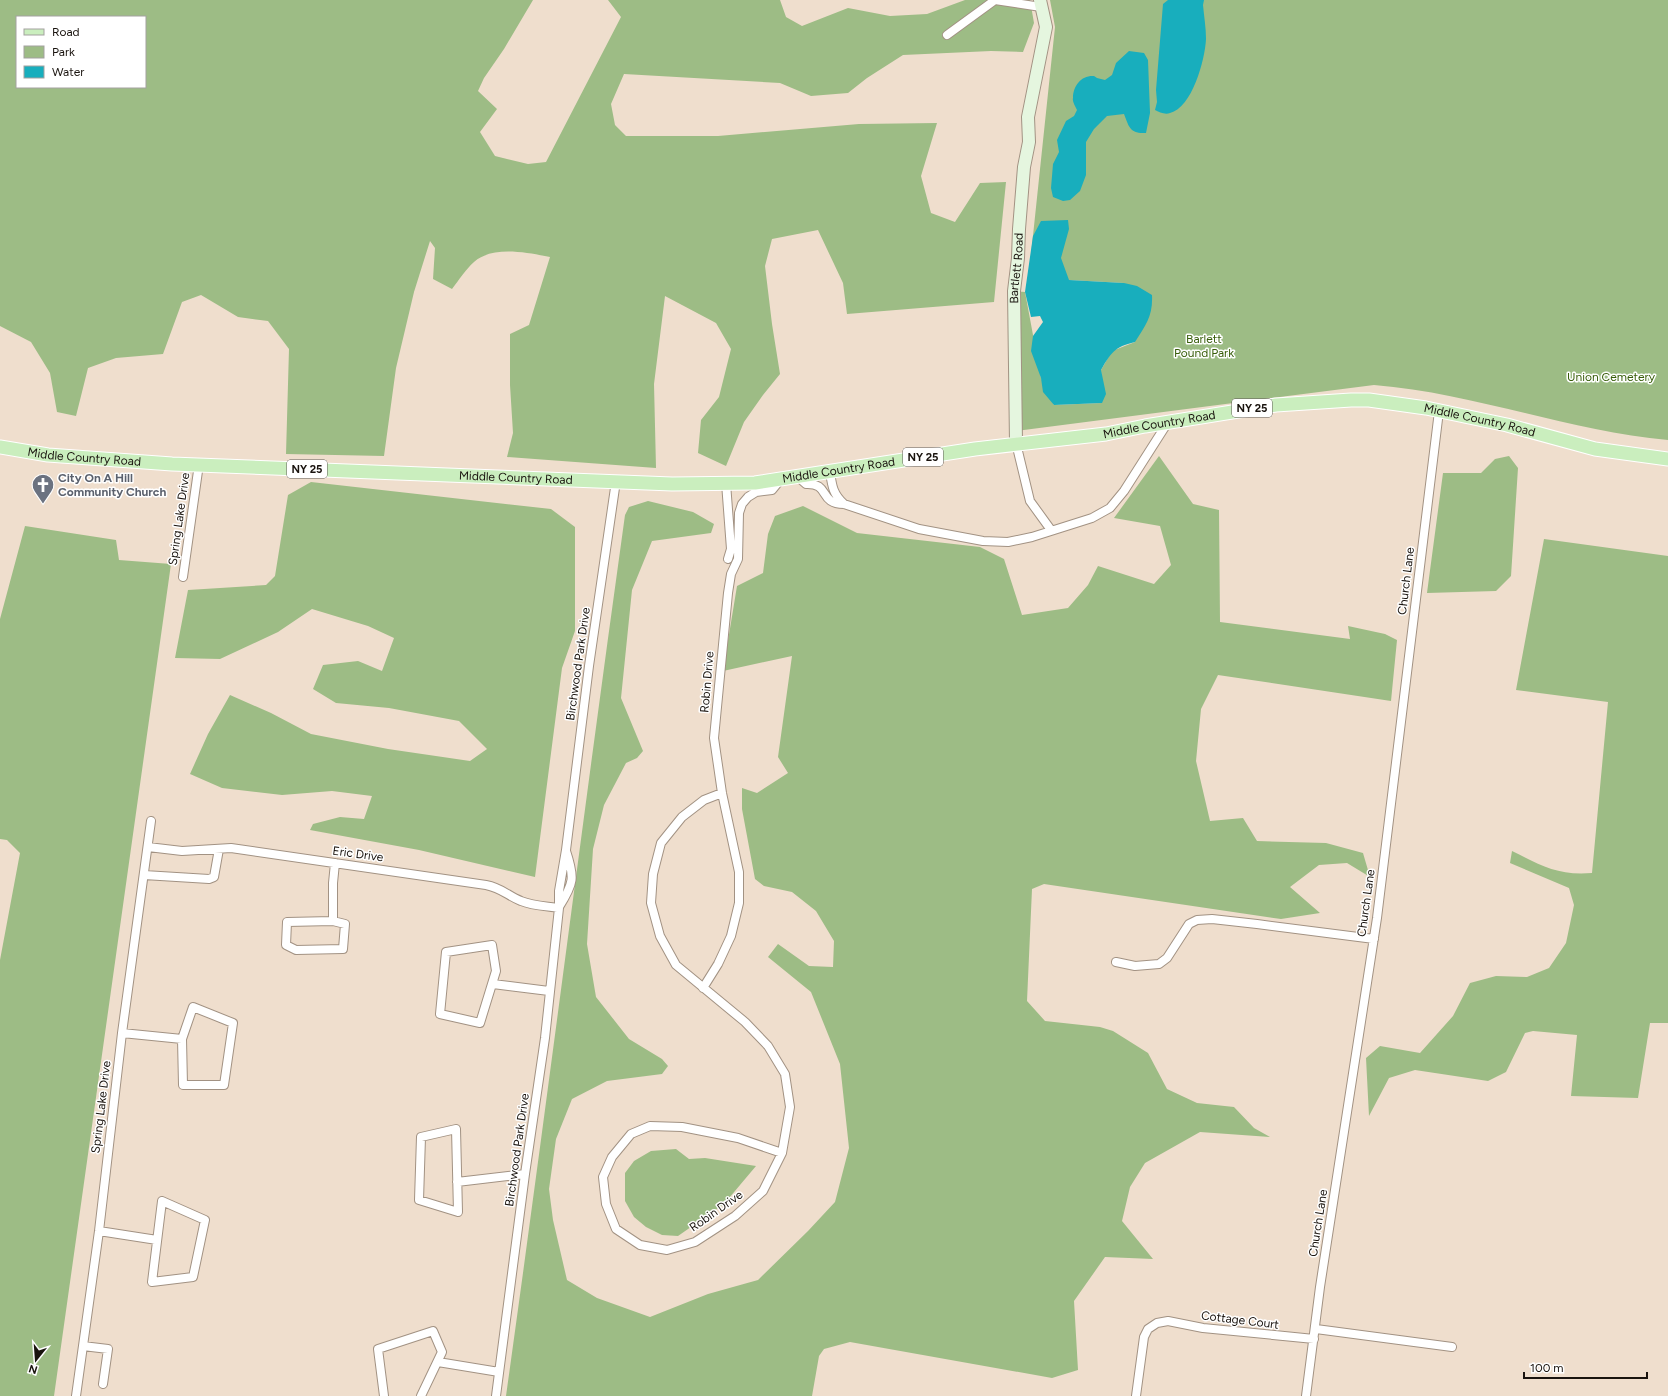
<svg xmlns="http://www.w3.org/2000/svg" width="1668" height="1396" viewBox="0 0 1668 1396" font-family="Figtree,sans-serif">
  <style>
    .green { fill: #9dbc85; fill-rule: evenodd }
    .water { fill: #18aebd }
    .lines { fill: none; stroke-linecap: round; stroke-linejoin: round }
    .street-casing { stroke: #a29283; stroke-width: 10 }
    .secondary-casing { stroke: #a29283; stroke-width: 14 }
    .primary-casing { stroke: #fff; stroke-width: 15 }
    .street { stroke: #fff; stroke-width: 8 }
    .secondary { stroke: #e5f6df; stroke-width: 12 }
    .primary { stroke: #caeebe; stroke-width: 13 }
    .labels { text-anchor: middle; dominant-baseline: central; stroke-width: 3; stroke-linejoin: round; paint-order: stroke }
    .shield { fill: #fff; stroke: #5e5a56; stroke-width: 1 }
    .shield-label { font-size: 11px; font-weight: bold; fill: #19130e }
    .street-label { font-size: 12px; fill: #19130e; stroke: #fff }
    .park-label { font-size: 12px; fill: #375d09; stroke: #fff }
    .worship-label { font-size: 12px; font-weight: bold; fill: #5b616d; stroke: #fff; text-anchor: start }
  </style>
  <rect width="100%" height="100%" fill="#efdecd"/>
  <path class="green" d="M0,0H533L504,49L484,78L478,91L497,109L480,132L495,156L528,164L546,162L621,17L608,0H780L786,17L802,26L848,8L890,16L927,14L965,0H1030L1034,23L1023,52L991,51L903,55L867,78L848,93L811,96L780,83L624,74L611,104L615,125L626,136H718L859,124L937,123L921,176L931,213L955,222L980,183L1006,182L994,302L847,314L843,283L818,230L772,239L765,266L772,324L780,374L763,395L744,422L726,466L698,453L701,420L719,397L731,349L716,323L665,296L654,384L656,468L507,457L513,433L510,385V334L529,325L550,257C528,253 493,245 474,262C466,269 459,280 452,289L433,279L435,248L430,241L414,292L396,368L384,456L286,454L289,349L268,321L238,317L201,295L182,302L163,354L116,358L88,368L76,416L57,412L50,373L31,342L0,326ZM17,17H145V87H17Z
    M1050,0H1668V440C1568,431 1474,393 1374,385L1016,431L1014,291L1025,292L1041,378L1054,405L1102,403L1101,370L1112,351L1135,342L1124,283L1069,280L1028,283L1055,27Z
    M1159,456L1193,504L1219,510L1220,622L1350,639L1348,626L1385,634L1397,640L1391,701L1218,675L1201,709L1196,761L1210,821L1243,818L1257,841L1326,843L1363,853L1370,877L1347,863L1319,865L1290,887L1320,913L1281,919L1044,884L1032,889L1027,1001L1045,1021L1100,1027L1113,1031L1148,1053L1167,1089L1197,1103L1234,1107L1254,1128L1270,1137L1200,1132L1145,1163L1130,1187L1122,1221L1153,1259L1105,1257L1074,1301L1078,1370L1052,1378L850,1342L824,1349L819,1356L812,1396H506C547,1103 584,809 625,515L629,507L648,501L693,512L714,524L711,533L652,541L632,590L621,698L643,751L637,758L626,763L604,805L593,849L587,944L596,997L629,1039L662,1059L668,1066L662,1074L607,1081L572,1099L556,1139L549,1189L553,1220L567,1280L597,1298L650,1317L708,1294L758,1280L808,1231L835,1202L849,1148L840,1064L811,992L768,957L778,944L809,966L833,967L834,941L816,911L792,892L764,886L755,879L742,809V788L757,793L788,773L778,757L792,656L723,671L737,586L763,573L768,534L775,516L803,506L857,533L980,547L1004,559L1022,615L1068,608L1088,585L1098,566L1154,584L1171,565L1160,526L1114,518Z
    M1509,456L1518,468L1511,576L1496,591L1427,593L1443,473H1481L1495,459Z
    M311,482L551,509L575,527V631L562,668L535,877L419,850L310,830L313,824L340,817L364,819L372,796L332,791L282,795L222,788L190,774L208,734L230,695L271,713L311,734L388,749L470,761L487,749L459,721L389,708L336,703L313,689L323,665L358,661L382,671L394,638L368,626L312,609L278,632L220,659L175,658L188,590L266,585L275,576L288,495Z
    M25,526L116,540L119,560L171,564L54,1396H0V960L20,853L7,840L0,839V619Z
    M1544,539L1668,556V1023H1650L1638,1098L1571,1096L1577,1035L1533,1031L1525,1033L1506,1072L1488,1081L1415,1070L1389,1078L1369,1116L1366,1058L1380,1046L1420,1053L1453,1016L1470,983L1496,976L1527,977L1549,968L1566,943L1574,905L1569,888L1510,863L1512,851C1541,865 1558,876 1592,873L1608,702L1516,690Z
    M676,1149L689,1159L705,1158L756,1166L724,1204L678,1236L662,1235L646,1227L634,1217L625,1201V1173L634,1161L651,1151Z"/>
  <path class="water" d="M1168,0H1204L1203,5C1204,16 1206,28 1206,39C1205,60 1192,108 1170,113C1165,115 1159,112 1155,110L1157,102L1156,90L1163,4Z
    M1129,51L1144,53L1148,60L1150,113L1146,133C1130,134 1129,127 1124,114L1107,116L1094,129L1086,142V175L1080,191L1070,200L1063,201L1053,197L1051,188L1053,164L1059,152L1057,140L1066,121L1074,116L1077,110C1075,106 1072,101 1073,98C1073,85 1082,75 1094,76L1097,78L1105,80L1112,75L1116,63Z
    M1068,220L1069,229L1061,258L1069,280L1124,283L1137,286L1152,295C1153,316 1146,325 1135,342C1114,347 1111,353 1101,370L1106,394L1102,403L1054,405L1043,392L1041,378L1031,351L1033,336L1043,322L1040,316L1031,317L1025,292L1033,236L1041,221Z"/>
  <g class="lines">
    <g class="street-casing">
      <path id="street" d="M947,35L995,0L1041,7
        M1016,443L1030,501L1051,530
        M830,472C832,486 833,494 844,504
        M798,477L806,484C831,483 818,504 844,504L919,529L983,541L1008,542L1032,537L1092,518L1110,508L1124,491L1168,422
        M726,483L731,549L728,559
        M183,577L199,464
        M722,793L704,800L682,817L661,843L653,874L651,903L660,936L676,965L745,1022L768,1046L785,1074L790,1107L782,1153L763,1191L735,1216L695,1242L667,1250L640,1245L616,1229L606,1204L603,1177L612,1157L631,1134L650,1126L682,1127L738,1138L782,1153
        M148,847L182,851L231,848L486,885C502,888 508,896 521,901C533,906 546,906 559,908
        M144,875L209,879L214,877L219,849
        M559,907C574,883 575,878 566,851
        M333,921L345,924L343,949L296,950L286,945L287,922Z
        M333,921V883L335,863
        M492,945L496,971L480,1023L440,1014L446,952Z
        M1116,962L1135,966L1159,964L1167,958L1189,924L1197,920L1212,919L1257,924L1374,939
        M493,984L549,991
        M703,988L718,964L731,936L739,903V872L722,793L714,738L728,593L731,574L738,559L739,513L742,504L748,497L756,492L772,490L781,479
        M193,1007L233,1023L224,1085H183L182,1039Z
        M122,1033L182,1039
        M456,1129L458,1212L419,1200L421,1137Z
        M457,1182L525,1174
        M162,1201L205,1220L193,1277L152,1282Z
        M99,1231L157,1240
        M1316,1329L1452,1347
        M83,1346L108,1349L103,1384
        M438,1362L499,1372
        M76,1396L99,1231L122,1033L151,821
        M384,1396L378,1349L433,1331L442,1352L421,1396
        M496,1396L525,1174L545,1038L559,908V891L566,850L589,666L616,481
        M1136,1396L1144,1337L1148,1329L1157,1323L1168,1321L1203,1328L1314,1339
        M1306,1396L1320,1287L1377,918L1439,411"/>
    </g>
    <g class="secondary-casing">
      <g id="secondary">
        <path id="s1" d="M1016,443L1014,291L1018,258L1019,229L1024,167L1029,142L1028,117L1046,27L1040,0"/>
      </g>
    </g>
    <g class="primary-casing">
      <g id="primary">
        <path id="s2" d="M0,447L48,455L172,464L672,484L755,483L975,449L1106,434L1145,426L1276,405L1351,400H1369L1426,408L1507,425L1595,449L1668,459"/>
      </g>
    </g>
    <use href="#street" class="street"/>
    <use href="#secondary" class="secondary"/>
    <use href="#primary" class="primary"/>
  </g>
  <defs>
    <g id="church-pin" transform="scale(1.15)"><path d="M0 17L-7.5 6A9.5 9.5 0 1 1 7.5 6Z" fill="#6b7280" stroke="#fff"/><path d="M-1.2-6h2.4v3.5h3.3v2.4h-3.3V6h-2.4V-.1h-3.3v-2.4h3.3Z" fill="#fff"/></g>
  </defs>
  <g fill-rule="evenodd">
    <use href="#church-pin" x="43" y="485"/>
  </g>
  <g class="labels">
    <g class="shield">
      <rect x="1232" y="399" width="40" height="18" rx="3"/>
      <rect x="903" y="448" width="40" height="18" rx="3"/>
      <rect x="287" y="460" width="40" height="18" rx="3"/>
    </g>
    <g class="shield-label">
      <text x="1252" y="408">NY 25</text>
      <text x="923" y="457">NY 25</text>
      <text x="307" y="469">NY 25</text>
    </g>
    <g class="street-label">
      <text stroke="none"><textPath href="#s1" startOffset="175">Bartlett Road</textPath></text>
      <text stroke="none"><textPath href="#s2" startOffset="1489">Middle Country Road</textPath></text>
      <text stroke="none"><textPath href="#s2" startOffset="1165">Middle Country Road</textPath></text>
      <text stroke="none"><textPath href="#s2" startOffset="85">Middle Country Road</textPath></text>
      <text stroke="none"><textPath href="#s2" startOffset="841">Middle Country Road</textPath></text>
      <text stroke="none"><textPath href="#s2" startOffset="517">Middle Country Road</textPath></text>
      <text transform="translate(179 519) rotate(-82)">Spring Lake Drive</text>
      <text transform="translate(1406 581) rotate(-83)">Church Lane</text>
      <text transform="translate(578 664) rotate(-82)">Birchwood Park Drive</text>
      <text transform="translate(707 682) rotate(-85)">Robin Drive</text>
      <text transform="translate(358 854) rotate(8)">Eric Drive</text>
      <text transform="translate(1366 903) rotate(-82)">Church Lane</text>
      <text transform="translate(101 1107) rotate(-83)">Spring Lake Drive</text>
      <text transform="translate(517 1150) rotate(-82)">Birchwood Park Drive</text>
      <text transform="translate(716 1211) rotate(-35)">Robin Drive</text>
      <text transform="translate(1318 1223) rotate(-81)">Church Lane</text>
      <text transform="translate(1240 1320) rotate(7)">Cottage Court</text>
    </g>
    <g class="park-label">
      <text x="1204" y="339">Barlett<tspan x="1204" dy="14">Pound Park</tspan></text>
      <text x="1611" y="377">Union Cemetery</text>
    </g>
    <g class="worship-label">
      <text x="58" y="478">City On A Hill<tspan x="58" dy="14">Community Church</tspan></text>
    </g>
  </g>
  <rect x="16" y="16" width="130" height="72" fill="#ffffff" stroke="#a3a19f"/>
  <rect x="24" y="29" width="20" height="6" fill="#caeebe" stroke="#a3a19f"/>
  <text x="52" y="36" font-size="12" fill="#19130e">Road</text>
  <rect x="24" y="46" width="20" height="12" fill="#9dbc85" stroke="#a3a19f"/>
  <text x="52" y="56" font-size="12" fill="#19130e">Park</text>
  <rect x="24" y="66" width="20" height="12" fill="#18aebd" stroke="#a3a19f"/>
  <text x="52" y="76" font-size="12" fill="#19130e">Water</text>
  <g transform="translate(36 1360) rotate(197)" stroke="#ffffff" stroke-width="3" paint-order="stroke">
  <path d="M0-3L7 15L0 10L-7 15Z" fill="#19130e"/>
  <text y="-6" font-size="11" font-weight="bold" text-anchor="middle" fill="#19130e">N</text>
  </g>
  <path d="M1524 1372v6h123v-6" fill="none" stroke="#19130e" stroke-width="2"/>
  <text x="1530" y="1372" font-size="12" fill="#19130e" stroke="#ffffff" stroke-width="3" paint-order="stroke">100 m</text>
</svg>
